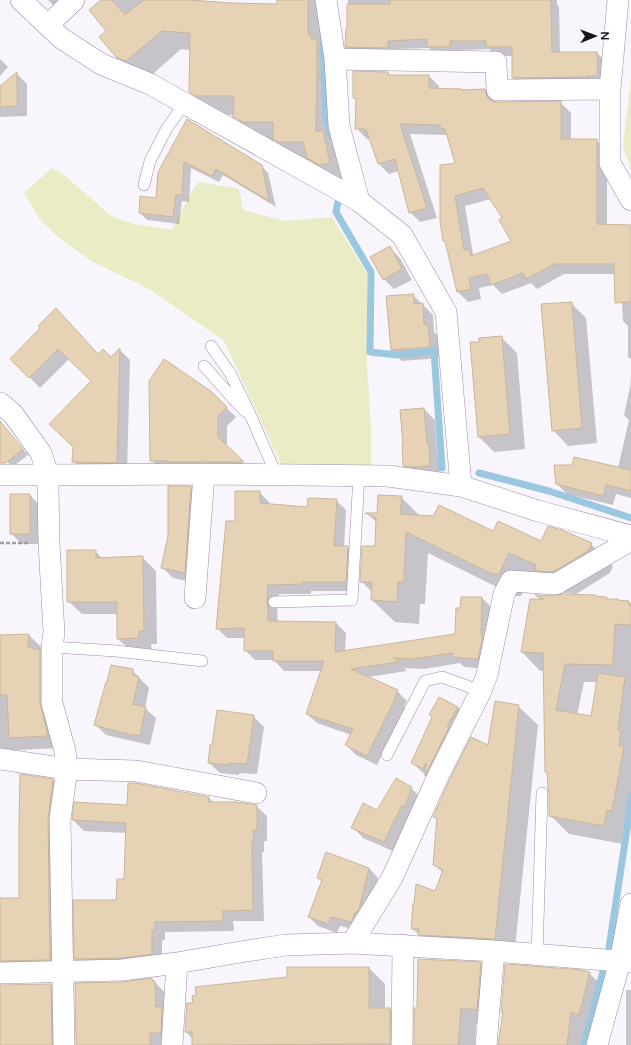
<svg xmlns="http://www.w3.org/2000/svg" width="631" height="1045" viewBox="0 0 631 1045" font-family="'Varela Round',sans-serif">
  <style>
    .green { fill: #e9ecc4 }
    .shadow { fill: #0003; fill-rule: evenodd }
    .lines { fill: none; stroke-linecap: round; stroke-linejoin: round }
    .stream { stroke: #9bc7e1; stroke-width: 7 }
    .building { fill: #e6d2b4; stroke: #cab699; fill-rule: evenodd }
    .lane-casing { stroke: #9c8ca9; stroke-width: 12 }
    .street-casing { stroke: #9c8ca9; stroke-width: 22 }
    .path { stroke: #9f9ba3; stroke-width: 2.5; stroke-dasharray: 4 2; stroke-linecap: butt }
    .lane { stroke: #fff; stroke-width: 11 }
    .street { stroke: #fff; stroke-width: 21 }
  </style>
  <rect width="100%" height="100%" fill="#f9f5fc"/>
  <path class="green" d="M631,77V169L623,147Z
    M52,168L63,174L111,216L134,224L172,230L192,191L199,182L239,189L243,210L285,221L332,217L367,274V367L371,426V465L281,464L224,341L151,290L91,261L57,236L40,220L24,193Z"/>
  <path class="shadow" d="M48,0H73L61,13Z
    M103,0H194L196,1L278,5L277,0H327L349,182L327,177L311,161H299L293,158L276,141H263L254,136L234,116V115H216L210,111L190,92V50L181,49L146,80L137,77L118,57L108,31Z
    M348,0H557V4L559,7L560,53H597L606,62V85L522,86L513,77V56H496L489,49L459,50L458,56H437L429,48L396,49V57L355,56L346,47L348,29Z
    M0,59L8,67L0,76Z
    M388,73L390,76H429L439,86V90L463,91L485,90L495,101V103L560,102L571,113V140H596L607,150V225L631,226V359L628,357V326L623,321L622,301L616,274H564L537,289L531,283L502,294L493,285L479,288L481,299L468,302L458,292L447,243L444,241L456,164L448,135L410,134L437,218L420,222L410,212L399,171L389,174L379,164L371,139H367L356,128L357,100L354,97ZM491,199L503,219L512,241L475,256L473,254L465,206Z
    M17,74L27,84V116L0,117V88Z
    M187,121L261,165L268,173L276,207L223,175L219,182L191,168L189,202L182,201L179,224L147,220L140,213L157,199Z
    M390,248L400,258L412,280L394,289L384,279Z
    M413,295L433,315L434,332L438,336L440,358L402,361L392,350L387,297Z
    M571,303L586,318L597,443L568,446L553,430Z
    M42,328L99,355L111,359L120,350L130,360L127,473L84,472L74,462L93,381L69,359L40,388L12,359Z
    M501,337L517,353L525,449L494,452L479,437L480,343Z
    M631,376V498L616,494L613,505L567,494L557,484L618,468L629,420L624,415L630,387Z
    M211,393L236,417L227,426V448L252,472L161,470L151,460Z
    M424,409L435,420L437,452L439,454L440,476H414L404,465V446Z
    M0,422L28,455L12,467L0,453Z
    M191,487L201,498L195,583L173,578L162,567L170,536Z
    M259,492L269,502V505L308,508L336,500L346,510L344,547H348L358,557L356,591H311V594H279L278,608L277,612L278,622L336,623L346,633L345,652L456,635L461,609L482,598L492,608L488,669L464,667L460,663L424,669L404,668L407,671L368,677L397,691L407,701L404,707L405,708L377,765L356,755L346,745L351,735L317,723L307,714L322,671H284L274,660H255L245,650V638H227L217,628L236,522Z
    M30,495L40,506V544H21L11,533Z
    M401,497L420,516L541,542L591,544L613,566L610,573L576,594L558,592L532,575L521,596H515L428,553L425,604H420L419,624L395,622L372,600L373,593L361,581L376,547L377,523L368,514H378Z
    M95,551L103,559L142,557L156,571L157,644H151L152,651L132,652L118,639V614H82L68,601Z
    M537,596L606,598L608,600L629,602L631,604V829L625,828L623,844L569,834L550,815L545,671H540L522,652L531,600H541ZM584,682H597L592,717L577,715Z
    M29,635L41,647V652L52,663L59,748L0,751V636Z
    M132,670L149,688L145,708L156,718L150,745L106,735L96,725Z
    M518,706L538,725L514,958L432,948L412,928L435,892L443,873L434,864L438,820L434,817L489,747Z
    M458,707L468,718L436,786L426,776V774L423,773L412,762Z
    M253,716L264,727L257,774L239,773V775L220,773L209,763L213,746Z
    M21,775L53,780L65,792L62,972L0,967V914L20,899Z
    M411,788L422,799L395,852L363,838L353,827Z
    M209,798L214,803L256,806L267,816V841H264V852H262L264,921H233L234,931L165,932V940H162V965L86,970L75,959L117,901L125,880L127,833L84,831L73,820L128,806Z
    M369,868L378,878L368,918L360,931L340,926L337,933L318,926L309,917L322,882L318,878Z
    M481,963L497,979L493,1025L476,1024L475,1045H415L418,1009Z
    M369,968L385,984V1009H390L406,1025V1045H193V1039L186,1032Z
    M589,973L606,989L595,1030L587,1028L585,1045H499L504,1013L502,1011Z
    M152,979L166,994L173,1045H77L122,983Z
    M51,985L63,997L64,1045H0V986Z
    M626,990H631V1045H626Z"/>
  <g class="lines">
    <path class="stream" d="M323,43L326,116L331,136
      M338,202L336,212L371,272L370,352L398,355L434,351L442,468
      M479,473L549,491L631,518
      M584,1045L609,948L627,829L631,796"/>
  </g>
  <path class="building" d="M101,0H112L125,15L143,0H191L230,3L277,4V0H308V35L311,34V39H317V76L316,132L323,130L330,163L319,165L307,158L303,142H279L273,139V122H243L233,117L234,96H196L189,92L190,33L162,31L126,61L117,58L99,37L106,31L89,10Z
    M390,0H551L552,52H597L598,76H587V77L512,78V47H486V41H450V47H427V39L388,41V48L345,47L346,28H347V4H390Z
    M353,71L388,72V75H429V88L462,89V90L485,89L487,97L492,101L497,102L561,101V139H597V224L631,225V302L615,303L614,264H554L526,279L523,273L491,285L487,274L469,278L471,289L457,292L445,241H443L440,221V165L449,164L455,163L445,129L440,128V125L400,124L427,208L409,213L395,159L378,164L366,129H355L356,98H353ZM483,188L502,218L499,220L511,241L471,256L469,249L464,250L455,196Z
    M17,72V106L0,107V86Z
    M187,119L262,165L269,201L216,169L212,176L184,162L182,195H176L173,217L139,213L140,196L156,198L158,172Z
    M390,246L402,269L383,280L370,257Z
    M414,294V304L423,303L424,325H428L430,347L391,350L386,296Z
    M572,302L582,428L552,431L541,304Z
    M56,308L98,354L103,349L111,357L120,348L117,463L72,462L73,447L49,424L91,381L58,349L29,378L10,359L40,328L38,326Z
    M502,336L510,434L478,437L470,342H479V338Z
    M164,359L212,392L227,407L218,416V437L244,462H168V461H150L149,381Z
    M424,408L427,443H429L430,466L412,467L403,466L402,445H403L400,410Z
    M0,421L23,449L6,463H0Z
    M574,457L631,470V491L606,485L603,496L556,484L554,465H572Z
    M168,486H191L185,573L161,568L168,536Z
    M235,491H260V503L307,507L308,498L337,499L334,546H348L346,582H302V584L268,585L267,602L268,606V621L336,622L335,652L455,634L456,608H460L461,597H482L481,635H482V640L478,659L453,657V653L413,659L393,658L399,662L351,669L398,690L395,697H396L367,756L345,745L353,729L306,714L324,661H273V651H244V628L216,629L226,521H235Z
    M10,494H30V534H10Z
    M378,495L402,496L400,514L433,516L439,505L493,531L498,521L541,541L548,526L562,530L592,543L588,551L553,572L535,571L536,565L509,553L499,574H492L406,532L404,582H398L397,602L371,600L372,582H360L362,546H375L376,518L365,513H377Z
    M67,550H96V558L143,556L144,631H139V638L117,639V602H67Z
    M562,594L595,595V596L607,597L606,599H618V600L629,601V605H631V625L615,624L613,665L565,664L556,710L591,716L598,673L625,677L618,730H621L619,746L624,747L612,811L607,810L604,826L549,816V793L548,789L547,772H545L543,653L521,652L530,599H544L535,595L555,596Z
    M29,634L28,647L40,650V703L47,731V736L9,738L7,695H0V635Z
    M111,665L133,669V675L139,677L133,704L146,707L140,736L123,733L94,725L106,682H107Z
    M439,697L458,707L447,726L449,727L425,776L426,763L423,769L411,763L432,717L429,715Z
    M495,701L519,705L495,939L418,935L419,929H411L413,904H414L416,884L435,891L443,870L433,865L437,818L433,817L450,779L471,737L488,745Z
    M217,710L254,715L247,764L229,763V765L208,763L210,745H212Z
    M20,774L53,779L48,819L50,960L0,961V898H19V824Z
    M396,778L412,787L405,807L402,805L384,842L351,828L363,803L377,810Z
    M128,783H135L209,797L208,802H236L257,805V830H253L254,841H252L253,910L223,911V921L155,922V930H152V954L121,958L74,959L73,900H116L117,879H124L126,823L72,820L74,802L127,805Z
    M326,852L369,868L359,909L357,912H355L353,918L351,922L331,917L328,924L308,917L322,880L317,878Z
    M418,959L481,962L477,1010L461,1008L458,1045H414V1008H417Z
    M505,964L582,970L590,972L579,1015L571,1012L567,1045H498L503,1012H501Z
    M287,967H369V1008H390V1044L192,1045V1032H185L187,1003H193L192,996L196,995L195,987L287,977Z
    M152,978V981H155L156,1007L162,1006L161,1033H150V1045H76L75,983L122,982Z
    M51,984L52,1045H0V985Z"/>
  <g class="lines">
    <g class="lane-casing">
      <path id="lane" d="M144,185L150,161L167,128L185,103
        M211,346L230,373L249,412L276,474
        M204,366L238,404L245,411
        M274,602L352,600L359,475
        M52,647L116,651L202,661
        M387,755L425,681L442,677L481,691
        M537,955L542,793"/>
    </g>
    <g class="street-casing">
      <path id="street" d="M21,0L61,38L101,64L150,84L359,201L402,235L446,312L461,486
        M326,0L335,59L339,126L359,201
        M618,0L610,89V163L631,200
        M48,25L74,0
        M335,59L496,62L497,90L610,89
        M0,403L13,414L41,453L48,475V488L49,543L54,633L52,647V703L65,751L67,769L60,819L64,1045
        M0,475H48L204,474L388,476L461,486L538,511L631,536
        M195,598L204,474
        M0,759L67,769L136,771L256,793
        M352,943L392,878L439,774L481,691L487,675L504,594L511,581L556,584L631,540
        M0,973L122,970L177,963L240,952L286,945L352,943L494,951L631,962
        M172,1045L177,963
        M402,1045L403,945
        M486,1045L494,951
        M597,1045L620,961L631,904"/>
    </g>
    <path class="path" d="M0,543H28"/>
    <use href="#lane" class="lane"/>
    <use href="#street" class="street"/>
  </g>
  <g transform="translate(595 36) rotate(89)" stroke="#f9f5fc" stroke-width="3" paint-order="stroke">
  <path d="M0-3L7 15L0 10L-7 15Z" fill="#19131e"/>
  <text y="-6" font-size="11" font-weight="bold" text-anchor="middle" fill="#19131e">N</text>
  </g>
</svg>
